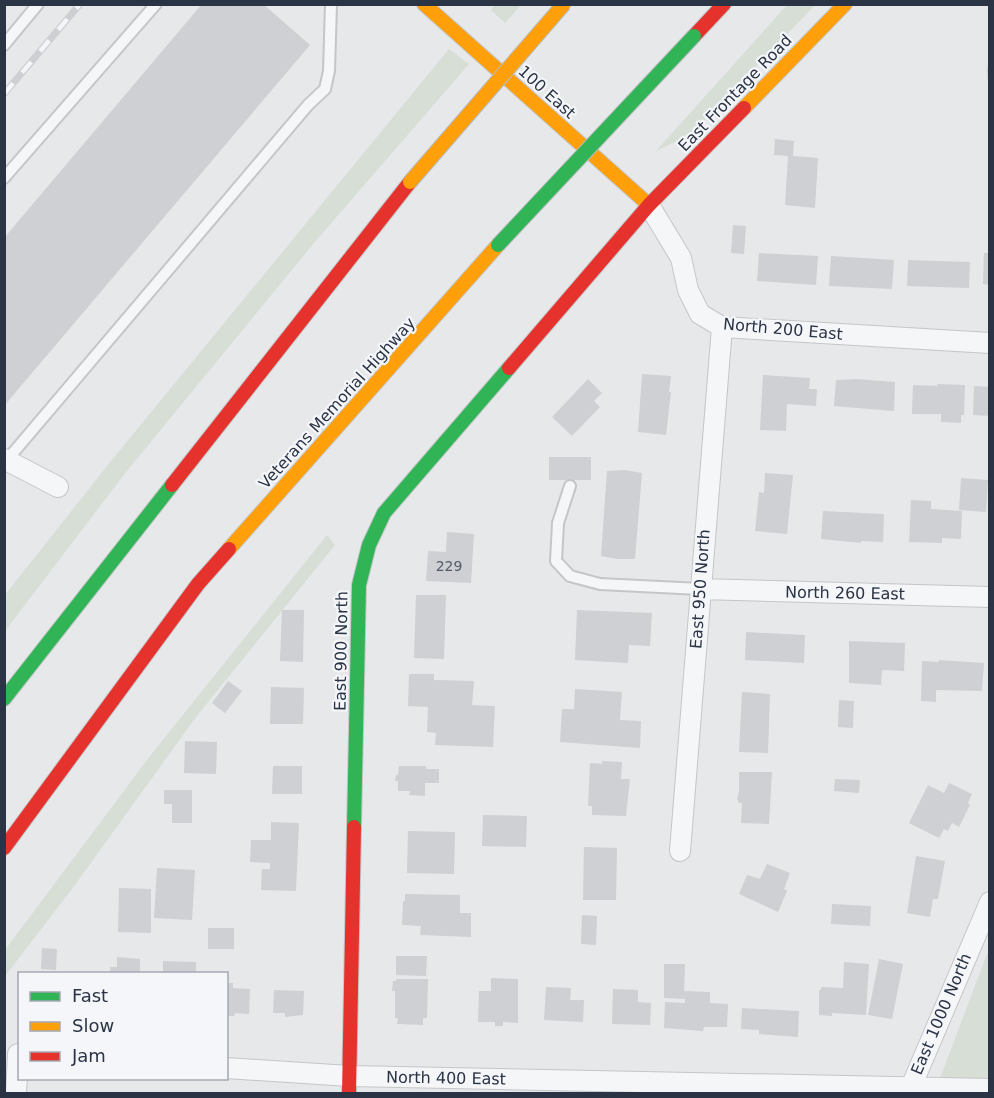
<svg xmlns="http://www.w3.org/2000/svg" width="994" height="1098" viewBox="0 0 994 1098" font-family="'DejaVu Sans',sans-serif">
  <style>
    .green { fill: #d6ded6 }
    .building { fill: #ced0d3 }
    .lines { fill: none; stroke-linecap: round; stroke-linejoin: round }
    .lane-casing { stroke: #c4c6c8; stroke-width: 14 }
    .street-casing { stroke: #c4c6c8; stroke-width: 22 }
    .fast-casing { stroke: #c4c6c8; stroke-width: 16 }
    .slow-casing { stroke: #c4c6c8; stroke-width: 16 }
    .jam-casing { stroke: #c4c6c8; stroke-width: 16 }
    .lane { stroke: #f5f6f7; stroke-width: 10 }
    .street { stroke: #f5f6f7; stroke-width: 20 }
    .fast { stroke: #30b455; stroke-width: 14 }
    .slow { stroke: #ff9f0a; stroke-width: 14 }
    .jam { stroke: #e5322d; stroke-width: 14 }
    .rail-casing { stroke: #cecfd2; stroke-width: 7 }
    .rail { stroke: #f4f6f9; stroke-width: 4.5; stroke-dasharray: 14; stroke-linecap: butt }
    .fast-bridge-casing { stroke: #b8bbbf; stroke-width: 16; stroke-linecap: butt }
    .slow-bridge-casing { stroke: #b8bbbf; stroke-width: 16; stroke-linecap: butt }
    .fast-bridge { stroke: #30b455; stroke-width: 14 }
    .slow-bridge { stroke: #ff9f0a; stroke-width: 14 }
    .labels { text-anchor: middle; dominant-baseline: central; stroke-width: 4.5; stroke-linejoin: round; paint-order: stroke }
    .number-label { font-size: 14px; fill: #545c69 }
    .street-label { font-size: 16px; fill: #2b3445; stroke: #f4f6f9 }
  </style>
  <rect width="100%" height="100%" fill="#e6e8ea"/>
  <path class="green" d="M495,5V4L521,5L505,23L491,10Z
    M787,5H815L680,146L675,142L656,151Z
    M449,49L469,64L314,243L126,472L5,631V595L111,461Z
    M327,535L335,545L196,717L72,889L5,976V950L150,756Z
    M989,949V1093L934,1094Z"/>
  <path class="building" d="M202,4H263L310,45L4,406V238Z
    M988,63L990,82H988L987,71Z
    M775,139L794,141L793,156L818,158L815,208L785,205L788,156L774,155Z
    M733,225L746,226L744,254L731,253Z
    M759,253L818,256L816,285L757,281Z
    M984,253H990V285L983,284Z
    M831,256L894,260L892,289L829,286Z
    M908,260L970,262L969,288L907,286Z
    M642,374L671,376L669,392H671L666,435L638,432Z
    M763,375L810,378L809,389H817L816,406L787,404L786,431L760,430Z
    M588,379L602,393L594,401L600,407L572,436L552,417Z
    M856,379L895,382L894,411L834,406L836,380Z
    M937,384L965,385L964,415H961V423L941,422V414H912L913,385L938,386Z
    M974,386L990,387V416L973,415Z
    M549,457H591V480H549Z
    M625,470L642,473L635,559H618L601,556L607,471Z
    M765,473L793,475L787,534L755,531L759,492L764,493Z
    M961,478L988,480L986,512L959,510Z
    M911,500L931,501V509L962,511L961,539L942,538V543L909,542Z
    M823,511L884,514L883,542L861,541V543L821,539Z
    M447,532L474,534L471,583L426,581L428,551L446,552Z
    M416,595H446L444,659L414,658Z
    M282,610H304L303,662L280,661Z
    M577,610L652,613L650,646L629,645L628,663L575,660Z
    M746,632L805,635L804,663L745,660Z
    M849,641L905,643L904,671L882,670L881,685L849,683Z
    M939,660L984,663L982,691L936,690V702L921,701L922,661L939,662Z
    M409,674H434V680L474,681L472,705L495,706L493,747L435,745L436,733L427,732L428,707L408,706Z
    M228,681L242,691L225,713L212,703Z
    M271,687L304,688L303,724H270Z
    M575,689L622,692L620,720L641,721L640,748L560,742L562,709H574Z
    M742,692L770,694L768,753L739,752Z
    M839,700L854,701L853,728L838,727Z
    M185,741L217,742L216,774L184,773Z
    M602,761L622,762L621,779H630L626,816L592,815V806H588L590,763L602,764Z
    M273,766H302V794H272Z
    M399,766H426V769H439V783H425V796L409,795L410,791H398V781H395L396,775H398Z
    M739,772H772L769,824L741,823L742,803H739L737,799L739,791Z
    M835,779L860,780L859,793L834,791Z
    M949,783L972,794L968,803L970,805L959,827L952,823L948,831L944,829L939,838L909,823L928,785L944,793Z
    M164,790H192V823H172V804H164Z
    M483,815L527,816L526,847L482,846Z
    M271,822L299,823L296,891L261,890L262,869H270V863L250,862L251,840H271Z
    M408,831L455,832L454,874L407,873Z
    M584,847L617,848L616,900H583Z
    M916,856L945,861L938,899H933L930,917L907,913Z
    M767,864L790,873L784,889L787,891L778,912L739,894L747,875L760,879Z
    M157,868L195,870L192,920L154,918Z
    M119,888L151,889V933L118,932Z
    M405,894L460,895V913H471V937L420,935L421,926L402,925L403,901H405Z
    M832,904L871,906L870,926L831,924Z
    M582,915L597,916L596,945L581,944Z
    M208,928H234V949H208Z
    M42,948L57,949L56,970L41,969Z
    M396,956H427L426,976L396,975Z
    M117,957L140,959V974H110V967H117Z
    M879,959L903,964L892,1019L868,1015Z
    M163,961L196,962V974H163Z
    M844,962L869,964L866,1015L832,1013V1016L819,1015V990H821V987L843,988Z
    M664,964H685L684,991L710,992V1003L728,1004L727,1027H704L703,1031L664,1028L665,1002L685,1003V999L664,998Z
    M491,978L518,979V1023L503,1022V1026H495V1022H478L479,991H491Z
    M396,979H428L427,1018H423V1025L397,1024L398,1018H395V991H392L393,981H396Z
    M228,983H233V988L250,989L249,1014L235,1013L234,1016H228L226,1013Z
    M546,987L571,988L570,1000H584L583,1022L544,1020Z
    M613,989L638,990V1002L651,1003L650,1025L612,1024Z
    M274,990L304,991L303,1015L285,1017V1013H273Z
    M742,1008L799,1011L798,1037L759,1034V1030L741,1029Z"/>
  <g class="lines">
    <g class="lane-casing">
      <path id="lane" d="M4,45L38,4
        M4,178L156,4
        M7,460L308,105L325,89L329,71L331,4
        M570,486L558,523L556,561L570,576L600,584L700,589"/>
    </g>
    <g class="street-casing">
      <path id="street" d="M649,205L681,258L688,290L700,314L722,327L990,343
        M4,459L58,487
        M700,589L990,597
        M680,851L722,327
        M226,1068L349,1076L990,1089
        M16,1094L18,1054L20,1055
        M908,1094L990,902"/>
    </g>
    <g class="fast-casing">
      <path id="fast" d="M4,699L172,485
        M354,827L359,585L369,545L384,513L509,368"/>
    </g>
    <g class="slow-casing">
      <path id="slow" d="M424,4L649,205
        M744,108L845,4
        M229,549L498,245"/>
    </g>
    <g class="jam-casing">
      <path id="jam" d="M694,36L724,4
        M509,368L649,205L744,108
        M172,485L410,182
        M4,848L198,584L229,549
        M349,1094L354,827"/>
    </g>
    <use href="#lane" class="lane"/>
    <use href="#street" class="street"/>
    <use href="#fast" class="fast"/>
    <use href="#slow" class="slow"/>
    <use href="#jam" class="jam"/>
    <g class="rail-casing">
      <path id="rail" d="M4,94L80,4"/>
    </g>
    <use href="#rail" class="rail"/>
    <g class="fast-bridge-casing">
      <path id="fast-bridge" d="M498,245L694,36"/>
    </g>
    <g class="slow-bridge-casing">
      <path id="slow-bridge" d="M410,182L564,4"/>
    </g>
    <use href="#fast-bridge" class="fast-bridge"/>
    <use href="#slow-bridge" class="slow-bridge"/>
  </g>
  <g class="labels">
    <g class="number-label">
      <text x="449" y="566">229</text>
    </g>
    <g class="street-label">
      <text transform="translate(547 92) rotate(42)">100 East</text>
      <text transform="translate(735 93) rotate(-46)">East Frontage Road</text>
      <text transform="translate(783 329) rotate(5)">North 200 East</text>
      <text transform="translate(337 403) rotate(-48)">Veterans Memorial Highway</text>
      <text transform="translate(700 589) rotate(-86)">East 950 North</text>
      <text transform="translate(845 593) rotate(1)">North 260 East</text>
      <text transform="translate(341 651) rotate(-89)">East 900 North</text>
      <text transform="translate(941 1014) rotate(-67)">East 1000 North</text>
      <text transform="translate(446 1078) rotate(1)">North 400 East</text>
    </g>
  </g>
  <rect width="994" height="1098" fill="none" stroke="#2b3445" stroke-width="12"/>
  <rect x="18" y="972" width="210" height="108" fill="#f4f6f9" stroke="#a4a8b1" stroke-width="1.5"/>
  <rect x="30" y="992" width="30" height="9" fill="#30b455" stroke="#a4a8b1" stroke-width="1.5"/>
  <text x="72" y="1002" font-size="18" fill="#2b3445">Fast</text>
  <rect x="30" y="1022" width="30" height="9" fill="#ff9f0a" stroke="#a4a8b1" stroke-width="1.5"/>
  <text x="72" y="1032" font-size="18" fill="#2b3445">Slow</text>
  <rect x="30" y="1052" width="30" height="9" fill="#e5322d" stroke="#a4a8b1" stroke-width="1.5"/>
  <text x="72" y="1062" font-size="18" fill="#2b3445">Jam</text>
</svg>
